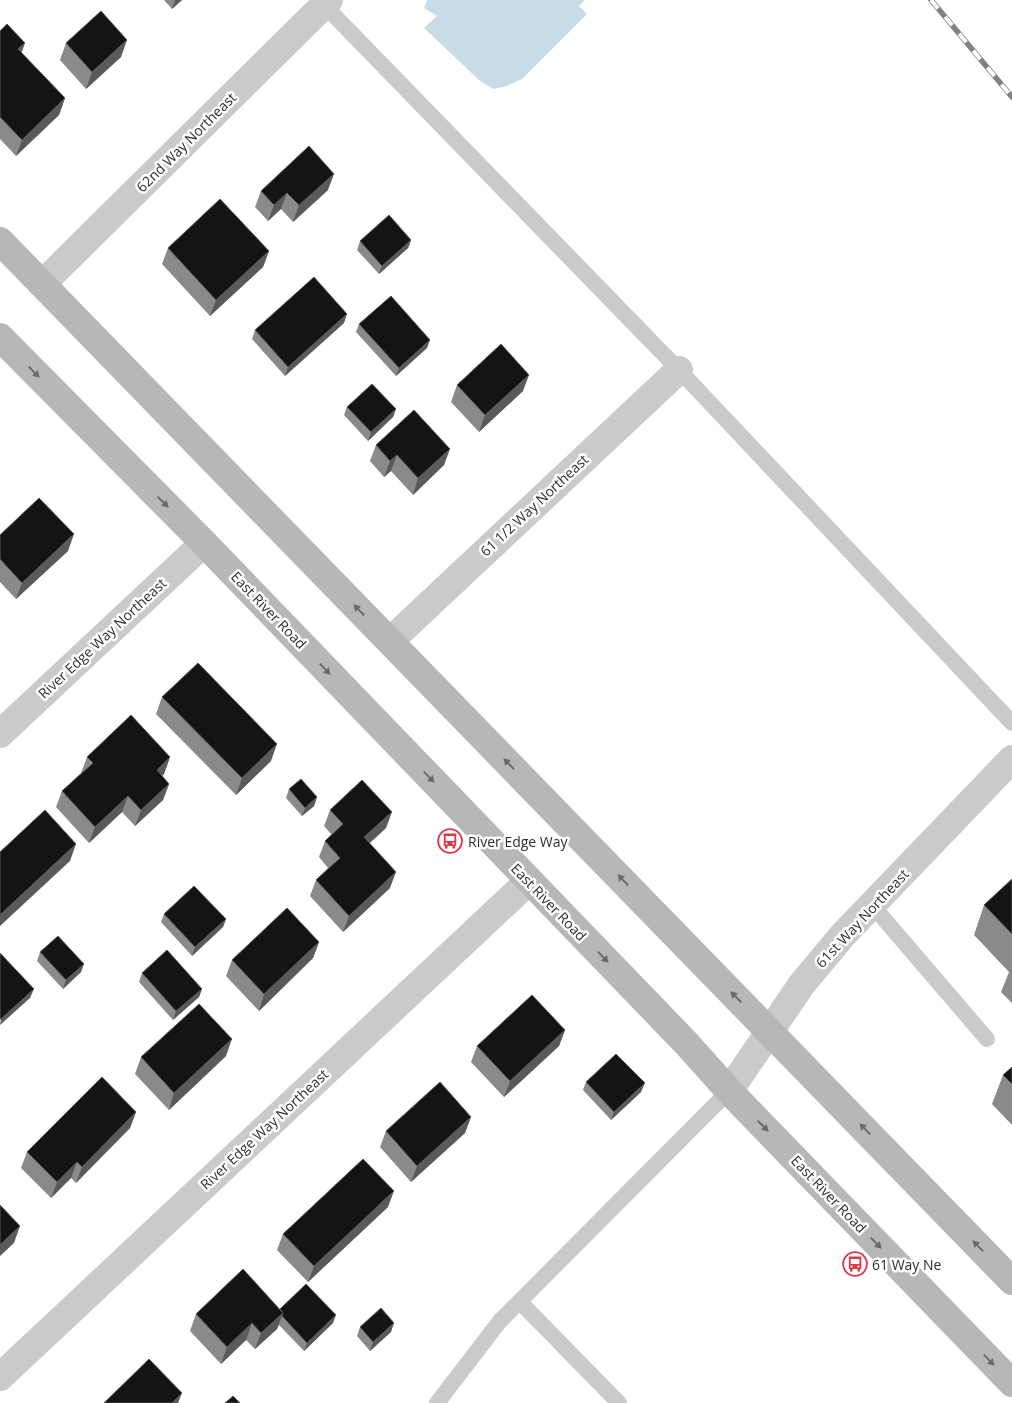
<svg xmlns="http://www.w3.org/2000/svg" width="1012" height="1403" viewBox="0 0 1012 1403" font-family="'Open Sans',sans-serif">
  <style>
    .water { fill: #c8dce8 }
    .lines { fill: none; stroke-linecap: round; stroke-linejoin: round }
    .lane { stroke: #cacaca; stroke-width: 16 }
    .street { stroke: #cacaca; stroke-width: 28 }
    .secondary { stroke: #b7b7b7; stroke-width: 28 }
    .rail-casing { stroke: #828282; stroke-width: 5.5 }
    .rail { stroke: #fff; stroke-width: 4; stroke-dasharray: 11; stroke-linecap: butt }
    .wall { fill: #8a8a8a }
    .shaded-wall { fill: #5a5a5a }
    .building { fill: #141414; stroke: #5a5a5a }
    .oneway { fill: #6b6b6b }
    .labels { text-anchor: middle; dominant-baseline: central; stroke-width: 5; stroke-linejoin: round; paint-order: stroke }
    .street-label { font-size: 14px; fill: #2d2d2d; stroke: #fff }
    .poi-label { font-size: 14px; fill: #2d2d2d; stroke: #fff; text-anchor: start }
  </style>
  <rect width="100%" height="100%" fill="#fff"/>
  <path class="water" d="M427,0H585L579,6L587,14L522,79L507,86L493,89L480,81L424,28L437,16L424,8Z"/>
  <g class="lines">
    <path class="lane" d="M324,5L679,370L1012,723
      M872,905L987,1039
      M520,1302L619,1403
      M437,1403L500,1321L729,1091"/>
    <path class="street" d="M42,284L329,0
      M390,641L679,370
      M0,734L204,543
      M729,1091L802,984L842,936L1012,759
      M0,1377L529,881"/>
    <path class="secondary" d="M0,241L1012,1281
      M0,337L204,543L687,1044L729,1091L1012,1383"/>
    <g class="rail-casing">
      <path id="rail" d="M931,0L1012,97"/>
    </g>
    <use href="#rail" class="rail"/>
  </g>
  <path class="wall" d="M164,0H182L172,9Z
    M0,31L65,98L59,115L16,156L0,139Z
    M66,43L121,57L86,89L60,60Z
    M328,190L293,222L281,209L268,221L255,207L261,191Z
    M411,240L408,248L379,274L357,250L360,241Z
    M168,248L269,251L263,267L210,316L162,264Z
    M344,323L285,376L252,339L255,330Z
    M359,324L427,348L396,376L356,332Z
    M457,385L523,391L479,432L451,402Z
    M347,407L396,409L393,417L368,441L344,415Z
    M376,445L444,465L413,495L391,471L384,477L370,461Z
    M0,535L68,551L16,599L0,582Z
    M162,697L271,761L236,795L156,714Z
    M87,757H170L164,774L162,776L169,784L163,800L135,826L122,812L89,843L56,807L62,791L81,773Z
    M289,789L317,797L314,806L302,816L286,798Z
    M330,810L386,828L369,843L390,888L343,932L310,896L316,880L328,868L319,857L325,841L332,835L324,826Z
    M1012,879V1003L1001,992L1009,972L974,935L984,905Z
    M164,914L226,919L223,927L192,956L161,922Z
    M319,942L313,958L259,1011L226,976L232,960Z
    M40,952L81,972L63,989L37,961Z
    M142,973L202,989L199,997L173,1020L139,982Z
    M565,1030L559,1046L504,1097L471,1062L477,1046Z
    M226,1056L169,1110L135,1074L141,1057Z
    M1012,1067V1125L992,1104L1003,1075Z
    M586,1082L641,1092L611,1120L583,1090Z
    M136,1112L130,1128L76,1183L71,1178L51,1198L21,1168L27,1152Z
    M471,1117L465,1133L411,1182L380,1147L386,1131Z
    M388,1207L308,1282L277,1250L283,1234Z
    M280,1309L333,1323L304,1351L279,1325L277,1329L255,1349L246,1340L221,1364L190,1331L196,1314Z
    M360,1327L391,1332L370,1351L357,1336Z"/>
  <path class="shaded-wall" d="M175,0H182L172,9Z
    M127,40L121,57L86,89L92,72Z
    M25,43L19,60L18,49Z
    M65,98L59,115L16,156L22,140Z
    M334,174L328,190L293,222L299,205Z
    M287,193L281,209L268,221L274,205Z
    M411,240L408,248L379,274L382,266Z
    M269,251L263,267L210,316L216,300Z
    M347,314L344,323L285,376L288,367Z
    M430,340L427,348L396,376L399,368Z
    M529,375L523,391L479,432L485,415Z
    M396,409L393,417L368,441L371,432Z
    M450,449L444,465L413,495L418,478Z
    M397,455L391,471L384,477L390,461Z
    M74,534L68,551L16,599L22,583Z
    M277,744L271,761L236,795L242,778Z
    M170,757L164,774L151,786L157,770Z
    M169,784L163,800L135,826L141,810Z
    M128,796L122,812L89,843L95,827Z
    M317,797L314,806L302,816L305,808Z
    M392,812L386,828L358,854L364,837Z
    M76,844L70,861L0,926V915Z
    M396,872L390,888L343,932L349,916Z
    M226,919L223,927L192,956L195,947Z
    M319,942L313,958L259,1011L264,994Z
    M84,964L81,972L63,989L66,980Z
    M34,989L30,998L0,1025L1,1019Z
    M202,989L199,997L173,1020L176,1011Z
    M565,1030L559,1046L504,1097L510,1081Z
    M232,1039L226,1056L169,1110L174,1093Z
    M645,1083L641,1092L611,1120L614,1112Z
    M136,1112L130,1128L76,1183L82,1167Z
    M471,1117L465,1133L411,1182L417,1166Z
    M77,1162L71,1178L51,1198L57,1182Z
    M394,1191L388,1207L308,1282L314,1266Z
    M20,1226L14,1243L0,1256V1245Z
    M283,1313L277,1329L255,1349L261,1333Z
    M336,1315L333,1323L304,1351L307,1343Z
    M252,1323L246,1340L221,1364L227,1347Z
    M394,1323L391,1332L370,1351L373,1342Z
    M182,1393L178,1403H172Z"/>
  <path class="building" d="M101,11L127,40L92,72L66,43Z
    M7,24L25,43L18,49L65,98L22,140L0,117V31Z
    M309,146L334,174L299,205L287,193L274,205L261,191Z
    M220,199L269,251L216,300L168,248Z
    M389,215L411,240L382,266L360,241Z
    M314,277L347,314L288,367L255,330Z
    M391,296L430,340L399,368L359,324Z
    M501,344L529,375L485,415L457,385Z
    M372,384L396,409L371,432L347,407Z
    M414,410L450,449L418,478L397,455L390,461L376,445Z
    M39,498L74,534L22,583L0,559V535Z
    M198,663L277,744L242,778L162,697Z
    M131,715L170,757L157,770L169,784L141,810L128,796L95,827L62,791L93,763L87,757Z
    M301,779L317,797L305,808L289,789Z
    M362,780L392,812L364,837L396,872L349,916L316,880L340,858L325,841L343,824L330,810Z
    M45,810L76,844L0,915V852Z
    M1012,879V934L984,905Z
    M194,886L226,919L195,947L164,914Z
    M287,908L319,942L264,994L232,960Z
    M58,936L84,964L66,980L40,952Z
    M167,950L202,989L176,1011L142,973Z
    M0,953L34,989L1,1019H0Z
    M532,995L565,1030L510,1081L477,1046Z
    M199,1004L232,1039L174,1093L141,1057Z
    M616,1054L645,1083L614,1112L586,1082Z
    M1012,1067V1084L1003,1075Z
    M102,1077L136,1112L82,1167L77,1162L57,1182L27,1152Z
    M440,1082L471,1117L417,1166L386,1131Z
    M363,1159L394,1191L314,1266L283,1234Z
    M0,1205L20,1226L0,1245Z
    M243,1269L283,1313L261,1333L252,1323L227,1347L196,1314Z
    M306,1284L336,1315L307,1343L282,1316L283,1313L280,1309Z
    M381,1308L394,1323L373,1342L360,1327Z
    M149,1359L182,1393L172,1403H104Z
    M233,1396L240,1403H225Z"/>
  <defs><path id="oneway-solid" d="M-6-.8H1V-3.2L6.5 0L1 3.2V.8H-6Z" transform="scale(1.25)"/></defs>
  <g class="oneway">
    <use href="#oneway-solid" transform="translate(34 372) rotate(45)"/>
    <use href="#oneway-solid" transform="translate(163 502) rotate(45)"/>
    <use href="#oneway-solid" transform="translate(359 610) rotate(-134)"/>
    <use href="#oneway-solid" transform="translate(325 669) rotate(46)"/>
    <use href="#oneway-solid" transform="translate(509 764) rotate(-134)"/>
    <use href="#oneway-solid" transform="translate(429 777) rotate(46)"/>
    <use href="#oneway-solid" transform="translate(623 880) rotate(-134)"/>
    <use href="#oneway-solid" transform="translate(603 957) rotate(46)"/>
    <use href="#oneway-solid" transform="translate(736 997) rotate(-135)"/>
    <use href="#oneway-solid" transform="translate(763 1126) rotate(45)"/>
    <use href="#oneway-solid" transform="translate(865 1129) rotate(-134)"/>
    <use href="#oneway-solid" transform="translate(876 1243) rotate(46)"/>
    <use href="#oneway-solid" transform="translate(978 1246) rotate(-134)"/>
    <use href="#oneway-solid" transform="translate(989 1360) rotate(46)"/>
  </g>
  <defs>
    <g id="bus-ring" transform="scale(1.25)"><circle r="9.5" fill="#fff" stroke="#da3948" stroke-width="1.5"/><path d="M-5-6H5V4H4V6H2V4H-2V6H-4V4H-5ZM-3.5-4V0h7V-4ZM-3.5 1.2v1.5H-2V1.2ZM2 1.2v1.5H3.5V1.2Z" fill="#da3948"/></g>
  </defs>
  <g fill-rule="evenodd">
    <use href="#bus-ring" x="450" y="841"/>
    <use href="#bus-ring" x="855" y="1264"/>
  </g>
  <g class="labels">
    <g class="street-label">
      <text transform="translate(186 142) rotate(-45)">62nd Way Northeast</text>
      <text transform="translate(534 505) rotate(-43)">61 1/2 Way Northeast</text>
      <text transform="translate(269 610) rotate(46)">East River Road</text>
      <text transform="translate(102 638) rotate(-43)">River Edge Way Northeast</text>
      <text transform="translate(549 902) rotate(46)">East River Road</text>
      <text transform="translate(862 918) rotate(-47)">61st Way Northeast</text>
      <text transform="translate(264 1129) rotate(-43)">River Edge Way Northeast</text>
      <text transform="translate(829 1194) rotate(46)">East River Road</text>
    </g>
    <g class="poi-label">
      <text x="468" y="841">River Edge Way</text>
      <text x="872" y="1264">61 Way Ne</text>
    </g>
  </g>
</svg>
